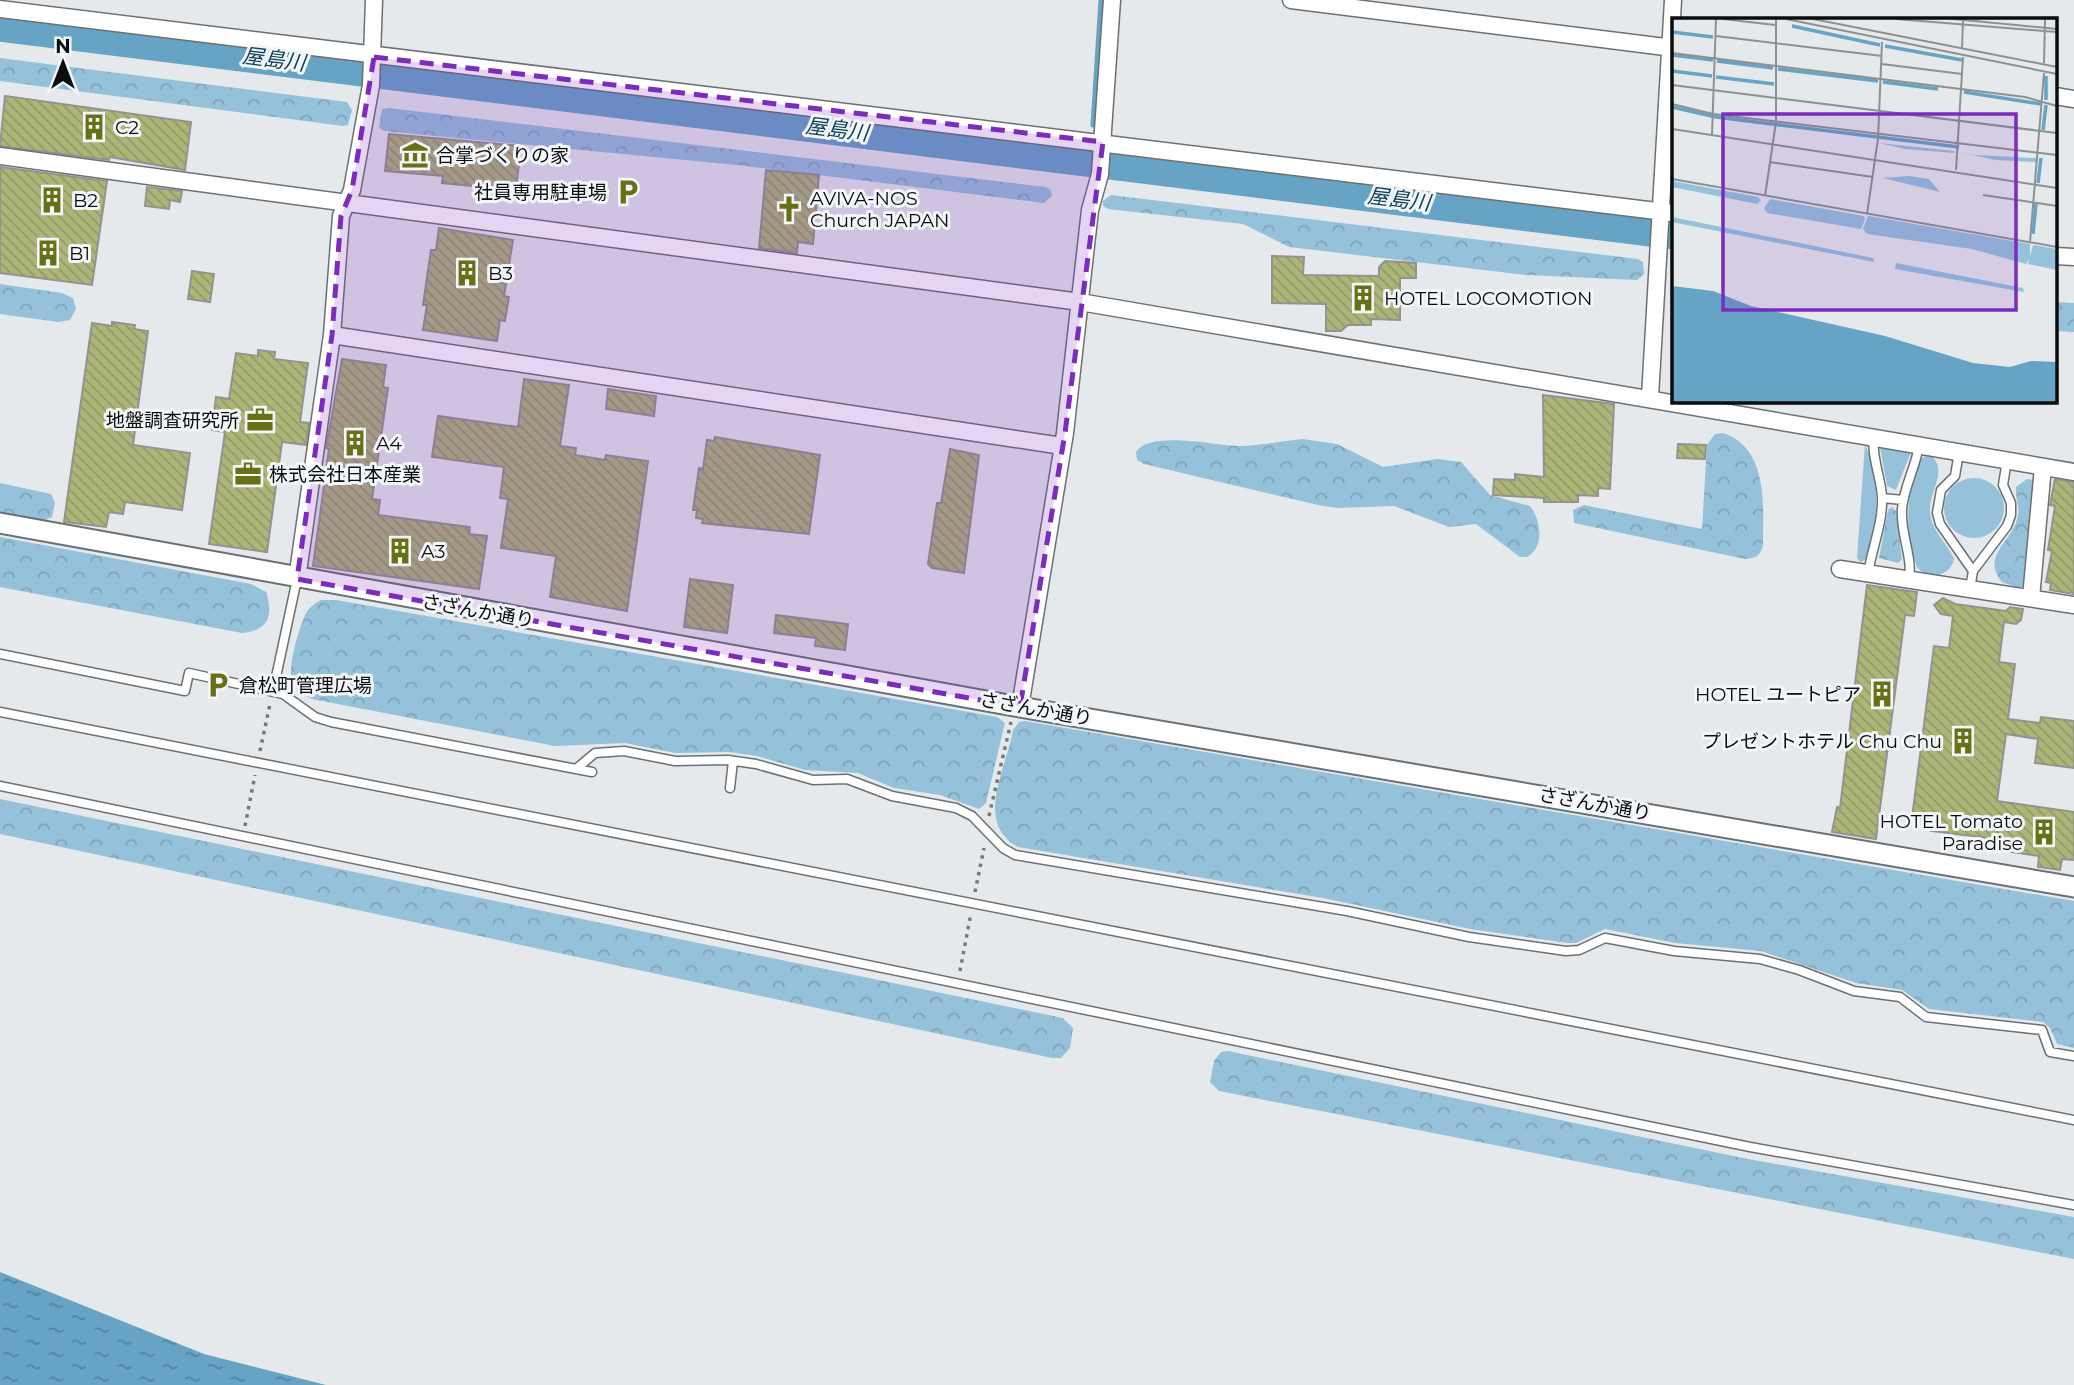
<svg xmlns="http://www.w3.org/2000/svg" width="2074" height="1385" viewBox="0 0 2074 1385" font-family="Montserrat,'Noto Sans JP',sans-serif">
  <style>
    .forest { fill: url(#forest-crowns) }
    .garden { fill: #95c1da }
    .water { fill: url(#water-ripples) }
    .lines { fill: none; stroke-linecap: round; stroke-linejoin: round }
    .stream { stroke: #66a3c5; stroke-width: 5 }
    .river { stroke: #66a3c5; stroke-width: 33 }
    .building { fill: url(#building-back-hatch); stroke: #93938f; stroke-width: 2 }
    .service-casing { stroke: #6c7072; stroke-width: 11 }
    .minor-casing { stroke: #6c7072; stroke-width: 19 }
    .tertiary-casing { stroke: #6c7072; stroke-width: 23 }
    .path { stroke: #76787a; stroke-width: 3.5; stroke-dasharray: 3.5 5; stroke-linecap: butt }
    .service { stroke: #fff; stroke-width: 8 }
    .minor { stroke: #fff; stroke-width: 16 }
    .tertiary { stroke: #fff; stroke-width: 19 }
    .marked { fill: #7b2cbf; fill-opacity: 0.2; stroke: #7b2cbf; stroke-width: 5; stroke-dasharray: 14 9; stroke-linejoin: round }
    .labels { text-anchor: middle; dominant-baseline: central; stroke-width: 6; stroke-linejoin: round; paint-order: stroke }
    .poi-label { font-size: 19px; fill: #0b0c0d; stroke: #f2f6f9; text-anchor: start }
    .street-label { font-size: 19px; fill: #0b0c0d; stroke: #f2f6f9 }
    .water-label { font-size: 21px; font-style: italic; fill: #0e425a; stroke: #f2f6f9 }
    .inset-river { fill: none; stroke: #66a3c5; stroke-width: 3.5 }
    .inset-road { fill: none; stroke: #8e9192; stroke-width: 2 }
    .view { fill: #7b2cbf; fill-opacity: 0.15; stroke: #7b2cbf; stroke-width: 3.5 }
    .inset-edge { fill: none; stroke: #0b0c0d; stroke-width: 3.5 }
  </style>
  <defs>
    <pattern id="forest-crowns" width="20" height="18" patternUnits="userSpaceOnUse" patternTransform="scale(1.75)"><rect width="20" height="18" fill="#95c1da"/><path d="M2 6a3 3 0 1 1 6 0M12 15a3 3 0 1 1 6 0" fill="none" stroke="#7fa5ba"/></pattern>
    <pattern id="water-ripples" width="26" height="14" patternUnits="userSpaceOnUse" patternTransform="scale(1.75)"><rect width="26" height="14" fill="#66a3c5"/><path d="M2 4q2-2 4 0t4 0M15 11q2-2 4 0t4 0" fill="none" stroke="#52839e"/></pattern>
    <pattern id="building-back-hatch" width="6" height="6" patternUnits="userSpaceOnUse" patternTransform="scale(1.75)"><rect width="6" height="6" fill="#aeb579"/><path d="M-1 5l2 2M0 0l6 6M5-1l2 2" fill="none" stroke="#949a67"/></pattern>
  </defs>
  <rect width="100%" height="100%" fill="#e5e9eb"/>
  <path class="forest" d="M0,58L347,102L352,110L348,125L343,126L0,81Z
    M389,108L1046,187L1051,190L1052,196L1044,203L737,165L384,131L379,128L382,109Z
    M1111,195L1638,259L1643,262L1644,274L1637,280L1527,275L1289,247L1243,224L1108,209L1103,206V201Z
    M0,284L62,293L73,298L76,309L70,320L58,322L0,314Z
    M2055,302L2074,303V332L2055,331Z
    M1723,433C1769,448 1763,507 1763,545C1760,557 1756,558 1745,559L1574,523L1573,510L1584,505L1702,529L1707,445L1715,434Z
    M1303,439L1337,444L1383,467L1437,459L1461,462L1490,495L1530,506C1541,520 1545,547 1527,557H1520L1476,524L1449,527L1394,506L1337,508L1318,505L1144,464L1137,460L1136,452C1151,429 1219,447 1243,446C1263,445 1283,441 1303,439Z
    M2027,479L2034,480L2026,585L2018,588L2002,582C1980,555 2013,542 2018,516C2020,506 2015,497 2016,487Z
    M0,483L51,494L55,503L52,517L43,521L0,512Z
    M1892,507L1896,511L1902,559L1898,563L1879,558L1888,510Z
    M0,537L251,584L266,592C274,615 268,631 242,633L0,587Z
    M321,600H336L997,717L1005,723L986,803L979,809L940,795L894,788L858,773L805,770L757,756L729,752L675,753L625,743L555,746L312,699C304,695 296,691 292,681C287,668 300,622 308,610C311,606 316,603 321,600Z
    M1025,721L2074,901V1048L2057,1044L2050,1028L2043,1022L1929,1009L1902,990L1856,983L1761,951L1675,943L1605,929L1576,943H1567L1470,929L1323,898L1018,847C973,822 1007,768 1013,730L1019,722Z
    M0,799L1063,1018L1073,1028L1070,1048L1061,1058H1052L0,834Z
    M1228,1051L1748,1159L2074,1217V1259L1219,1091L1210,1082L1214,1061L1221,1052Z"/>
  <path class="garden" d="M1865,444C1881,481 1879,523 1865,560L1860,562L1857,558Z
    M1880,447L1911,452L1896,490L1887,486Z
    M1929,454C1950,469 1929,491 1930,510C1930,530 1947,542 1954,559C1950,577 1928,581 1917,567C1904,530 1905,494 1922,458Z
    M1944 508a30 30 0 1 1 60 0a30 30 0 1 1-60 0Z"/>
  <path class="water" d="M0,1272L204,1354L326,1385H0Z"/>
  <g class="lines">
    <path class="stream" d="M1093,125L1101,0
      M1090,160L1091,148"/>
    <path class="river" d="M0,25L1673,233"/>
  </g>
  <path class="building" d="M5,96L191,122L185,170L110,157L109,160L0,146Z
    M389,134L521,146L516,190L442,183L443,176L385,171Z
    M0,167L107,181L92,285L0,273Z
    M766,170L819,175L813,244L798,242L797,253L759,248Z
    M147,187L182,191L180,202L170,200L169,209L145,206Z
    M439,228L513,240L504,296L509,297L505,321L500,320L497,341L423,330L427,305H423L431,250H436Z
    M1272,256L1304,257L1303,275L1379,276V267L1385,261L1416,263V278H1400V320L1371,319V325H1348L1341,331H1326V304L1272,303Z
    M192,271L214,274L210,302L188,299Z
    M112,322L135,325L134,329L148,331L133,445L190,453L182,510L125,502L123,514L109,512L106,527L64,522L92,323L112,326Z
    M258,350L275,352L274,359L308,363L300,422L309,423L306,445L282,442L267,552L209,544L225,432L212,430L216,397L229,399L236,353L258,356Z
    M342,359L386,365L383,387L388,388L372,499L380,500L378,515L470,527L469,534L487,536L479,589L313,566L329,449L326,448Z
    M524,379L569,385L560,446L576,448L575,455L605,460L606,455L648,461L627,611L550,597L556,556L501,548L508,499L500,498L504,467L432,457L438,416L518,427Z
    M608,389L656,396L654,416L606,409Z
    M1543,395L1614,404L1610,489L1598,488V496L1578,495V502H1544V498L1493,495L1494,479L1515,480V474L1544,477Z
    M715,437L820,455L809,534L702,523L703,519L696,518L697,510H693L699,468L703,469L707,440L714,441Z
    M1678,444L1706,445L1705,459L1677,458Z
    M950,449L979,455L964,573L932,568L928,564L937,503H941Z
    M2055,479L2074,482V594L2050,590L2051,583L2046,582L2052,551L2048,550L2055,506L2050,505Z
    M690,579L733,585L727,633L684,627Z
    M1867,585L1917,592L1914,616L1905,615L1876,839L1832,832L1837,807L1840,808Z
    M1943,598L1955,604L2006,611L2010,607L2023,609L2021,620L2016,624L2004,622L1999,662L2015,664L2008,719L2040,723L2041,717L2074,721V768L2035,763L2038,739L2006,734L1997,801L2074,812V860L2062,859L2060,870L2038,867L2039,856L2011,852L2012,841L1931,831L1933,821L1912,818L1934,646L1949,648L1953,616L1941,614L1934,605Z
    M776,615L848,624L845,650L815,646L816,638L774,633Z"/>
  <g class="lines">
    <g class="service-casing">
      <path id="service" d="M1959,452L1955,476L1941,490L1937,513L1940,524L1973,571L1970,589
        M1882,498L1903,500
        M1973,571L2007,526L2011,515V503L2003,485L2007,460
        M1868,574C1872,547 1883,524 1882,497C1881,477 1871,456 1874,437
        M1909,580C1913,557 1900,533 1902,509C1904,486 1916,467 1919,445
        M0,654L185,691L189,673L283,694L315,717L331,722L576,769L595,753L624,751L675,761L728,760L756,764L813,780L847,779L892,796L956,808L972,816L1003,848L1015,855L1347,911L1469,937L1566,951L1579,950L1605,938L1674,951L1760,959L1799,970L1854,991L1900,997L1926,1017L2042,1030L2050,1052L2074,1056
        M273,691L297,579
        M0,712L2074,1120
        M576,769L592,772
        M0,786L1750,1147L2074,1205
        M730,788L733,761"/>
    </g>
    <g class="minor-casing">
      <path id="minor" d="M1291,0L1673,48
        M0,9L1673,213
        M2055,96L2074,99
        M0,156L1080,302L2074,472
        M2055,256L2074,257
        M332,335L1062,446
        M1650,397L1673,0
        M1840,569L2074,605
        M297,579L332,335L341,216L352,190L371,85L374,0
        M2031,598L2043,467
        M1020,707L1065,433L1090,210L1100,174L1112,0"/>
    </g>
    <g class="tertiary-casing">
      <path id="tertiary" d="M0,523L1014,706L2074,887"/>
    </g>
    <path class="path" d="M260,751L270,704
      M989,816L1011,722
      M245,826L255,775
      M975,892L984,848
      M960,971L971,913"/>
    <use href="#service" class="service"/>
    <use href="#minor" class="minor"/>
    <use href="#tertiary" class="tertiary"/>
  </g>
  <path class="marked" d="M374,57L1103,142L1065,433L1020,707L297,579L332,335L341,216L352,190Z"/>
  <defs>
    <g id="building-bare" transform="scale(2.1)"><path d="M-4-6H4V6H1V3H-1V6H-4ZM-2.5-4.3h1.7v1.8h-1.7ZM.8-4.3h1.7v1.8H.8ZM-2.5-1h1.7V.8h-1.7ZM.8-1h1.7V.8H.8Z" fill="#686f15" stroke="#f2f6f9" stroke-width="2.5" paint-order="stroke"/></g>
    <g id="museum-bare" transform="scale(2.1)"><path d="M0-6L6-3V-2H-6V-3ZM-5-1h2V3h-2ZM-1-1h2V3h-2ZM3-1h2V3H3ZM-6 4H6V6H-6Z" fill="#686f15" stroke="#f2f6f9" stroke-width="2.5" paint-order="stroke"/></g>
    <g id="parking-bare" transform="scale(2.1)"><path d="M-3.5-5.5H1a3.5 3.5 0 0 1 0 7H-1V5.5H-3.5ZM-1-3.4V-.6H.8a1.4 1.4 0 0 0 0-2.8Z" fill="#686f15" stroke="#f2f6f9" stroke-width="2.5" paint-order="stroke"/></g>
    <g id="church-bare" transform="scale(2.1)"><path d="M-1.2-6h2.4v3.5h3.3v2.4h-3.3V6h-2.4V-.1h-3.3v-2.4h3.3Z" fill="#686f15" stroke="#f2f6f9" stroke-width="2.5" paint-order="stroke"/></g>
    <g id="office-bare" transform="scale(2.1)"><path d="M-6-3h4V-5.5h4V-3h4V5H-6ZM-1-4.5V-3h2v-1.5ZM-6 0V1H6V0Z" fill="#686f15" stroke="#f2f6f9" stroke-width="2.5" paint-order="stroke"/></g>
  </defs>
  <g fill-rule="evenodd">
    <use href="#building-bare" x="94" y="127"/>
    <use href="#museum-bare" x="415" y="155"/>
    <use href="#parking-bare" x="628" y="192"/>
    <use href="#building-bare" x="52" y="200"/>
    <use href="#church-bare" x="789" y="209"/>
    <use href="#building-bare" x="48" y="253"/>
    <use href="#building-bare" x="467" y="273"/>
    <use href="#building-bare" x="1363" y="298"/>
    <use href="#office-bare" x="260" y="420"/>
    <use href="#building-bare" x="355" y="443"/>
    <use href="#office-bare" x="248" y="474"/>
    <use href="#building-bare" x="400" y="551"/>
    <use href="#parking-bare" x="218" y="685"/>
    <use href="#building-bare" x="1882" y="694"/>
    <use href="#building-bare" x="1963" y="741"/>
    <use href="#building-bare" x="2044" y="832"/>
  </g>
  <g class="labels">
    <g class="poi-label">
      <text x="115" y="127">C2</text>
      <text x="436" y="155">合掌づくりの家</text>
      <text x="607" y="192" text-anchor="end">社員専用駐車場</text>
      <text x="810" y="198">AVIVA-NOS<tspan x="810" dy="22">Church JAPAN</tspan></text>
      <text x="73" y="200">B2</text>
      <text x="69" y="253">B1</text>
      <text x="488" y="273">B3</text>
      <text x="1384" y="298">HOTEL LOCOMOTION</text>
      <text x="239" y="420" text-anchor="end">地盤調査研究所</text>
      <text x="376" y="443">A4</text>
      <text x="269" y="474">株式会社日本産業</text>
      <text x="421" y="551">A3</text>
      <text x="239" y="685">倉松町管理広場</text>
      <text x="1861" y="694" text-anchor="end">HOTEL ユートピア</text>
      <text x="1942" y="741" text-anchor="end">プレゼントホテル Chu Chu</text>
      <text x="2023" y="821" text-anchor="end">HOTEL Tomato<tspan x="2023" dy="22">Paradise</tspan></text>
    </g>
    <g class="street-label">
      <text transform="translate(478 611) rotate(10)">さざんか通り</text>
      <text transform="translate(1036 709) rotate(10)">さざんか通り</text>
      <text transform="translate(1595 804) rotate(10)">さざんか通り</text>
    </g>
    <g class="water-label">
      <text transform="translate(274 59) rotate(7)">屋島川</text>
      <text transform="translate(837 129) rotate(7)">屋島川</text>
      <text transform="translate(1399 199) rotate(7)">屋島川</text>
    </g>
  </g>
  <g transform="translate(1672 18)">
    <rect width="385" height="385" fill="#e5e9eb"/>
    <path d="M207,125L282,133L283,135L233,131ZM287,134L303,137L364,140V144L324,142ZM237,158L257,161L268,174L211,160ZM0,163L86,179L89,182L85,186L0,169ZM98,181L192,198L193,201L189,211L95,195L92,190ZM196,198L358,226V240L354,246L300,231L195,216L191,211ZM0,199L201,240L202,244L0,204ZM361,227L385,231V252L356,246ZM224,245L351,270L352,274L223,251Z" fill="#95c1da"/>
    <path d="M0,268L41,273L79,288L213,318L301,345L338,349L359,343L385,344V384H0Z" fill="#66a3c5"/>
    <path class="inset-river" d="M120,8L208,27M0,14L41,19M213,28L290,42M0,37L41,42M45,43L101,50M106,51L206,63M0,53L40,58M374,58V82M44,59L102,66M211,64L266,71M292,74L369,86M0,89L44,99L287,129M371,112L374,87M366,165L369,140M361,216L364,186"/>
    <path class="inset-road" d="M51,1L103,7M114,1L385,56M141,1L385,49M224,1L385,14M281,1L385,11M44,18L210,38M290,30L291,3M0,35L353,79L385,88M372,45L373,1M210,46L290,56M0,67L385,115M0,86L41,96L385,137M0,111L385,170M40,117L44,1M97,144L201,159M284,152L291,39M0,161L385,229M311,177L385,188M93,178L104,104V1M195,196L206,121L210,24M358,224L372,55"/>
    <path class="view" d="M51,96H344V292H51Z"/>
    <rect width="385" height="385" class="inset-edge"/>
  </g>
  <g transform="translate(63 63)" stroke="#f2f6f9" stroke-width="5" paint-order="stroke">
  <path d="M0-5L12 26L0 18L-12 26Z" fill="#0b0c0d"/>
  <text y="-10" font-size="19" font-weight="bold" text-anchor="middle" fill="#0b0c0d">N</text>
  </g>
</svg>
